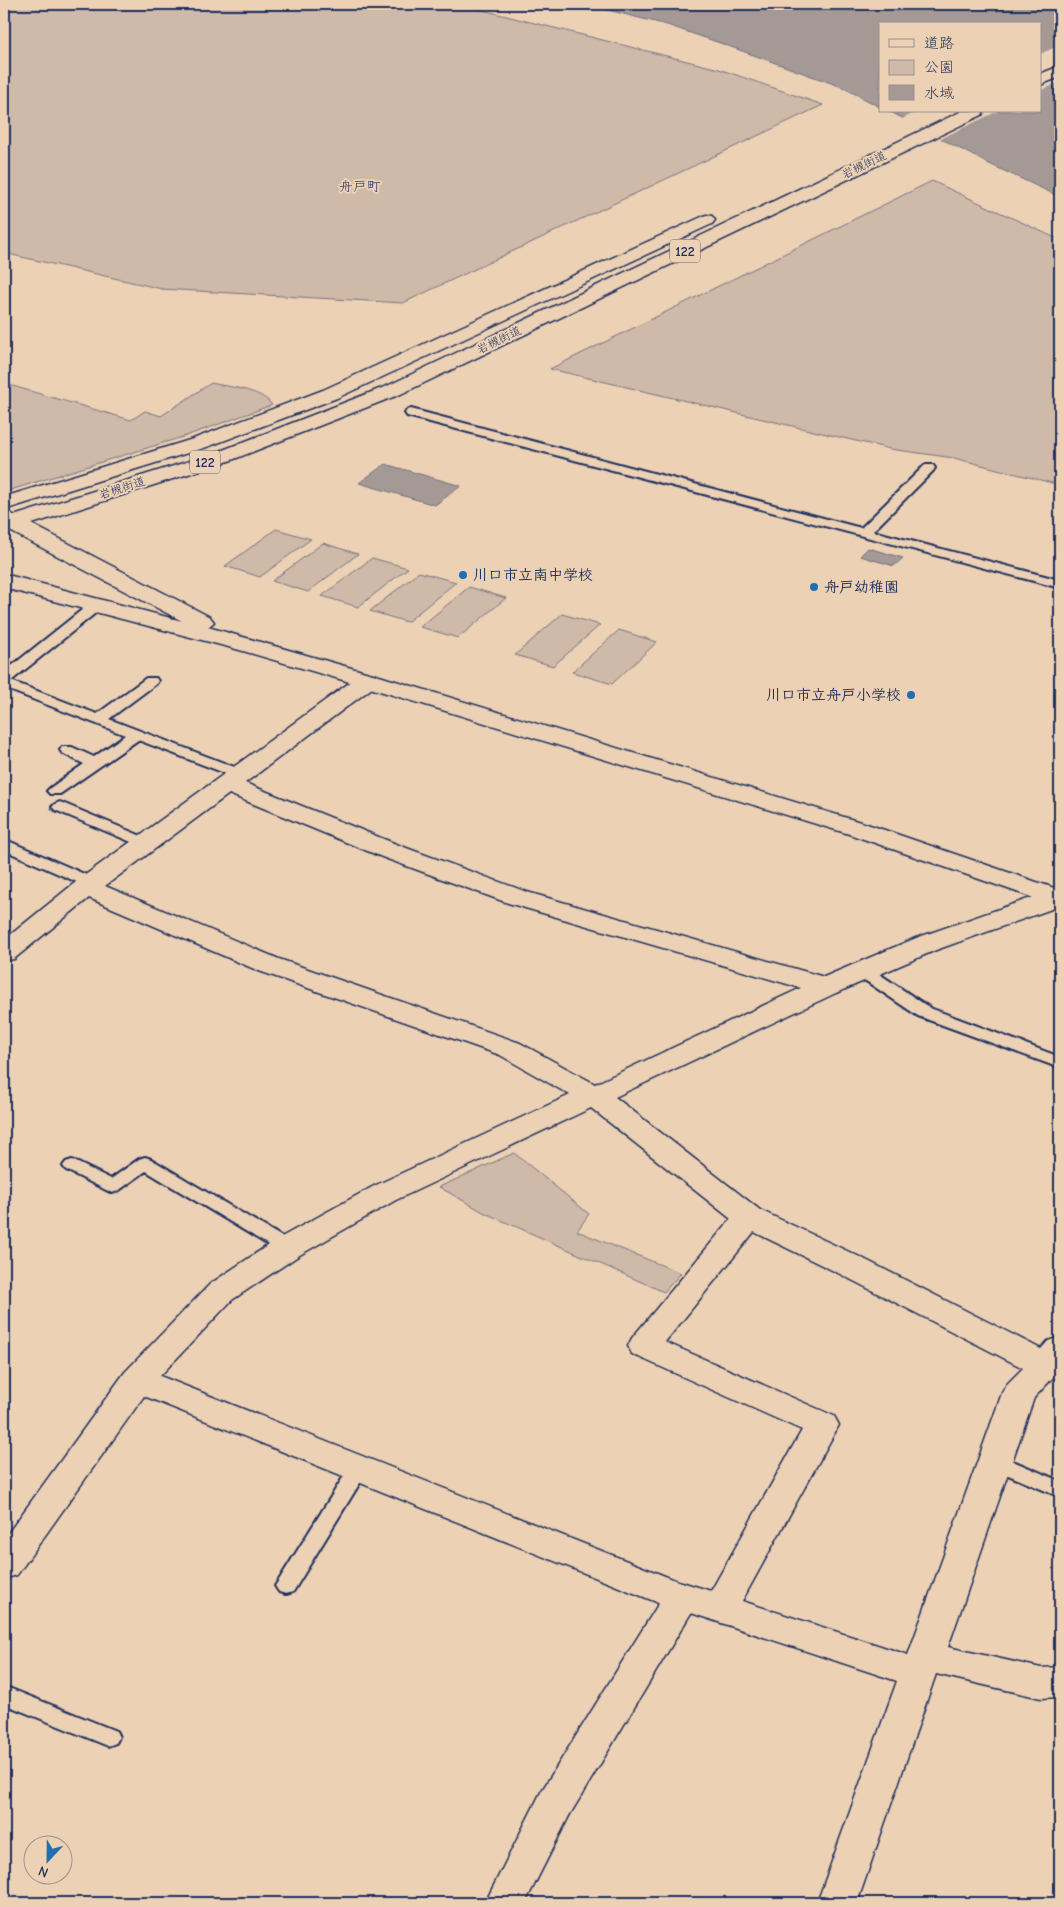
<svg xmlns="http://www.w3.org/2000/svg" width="1064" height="1907" viewBox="0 0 1064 1907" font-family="'Comic Neue','Klee One',sans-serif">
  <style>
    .green { fill: #cfb9a8; stroke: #757483 }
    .water { fill: #a59996; stroke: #6e6f80 }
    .pier { fill: #edd1b4 }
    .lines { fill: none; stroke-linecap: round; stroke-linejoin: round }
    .lane-casing { stroke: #1b2f5e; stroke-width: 4 }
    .street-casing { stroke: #1b2f5e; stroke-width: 3 }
    .secondary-casing { stroke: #1b2f5e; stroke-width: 3 }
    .highway-casing { stroke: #1b2f5e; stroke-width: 3 }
    .lane { fill: #edd1b4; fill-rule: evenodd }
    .street { fill: #edd1b4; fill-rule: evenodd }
    .secondary { fill: #edd1b4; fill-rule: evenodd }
    .highway { fill: #edd1b4; fill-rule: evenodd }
    .poi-dot { fill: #1f6fb2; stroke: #edd1b4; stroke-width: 2 }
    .labels { text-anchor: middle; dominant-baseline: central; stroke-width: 4; stroke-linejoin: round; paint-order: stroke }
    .far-street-label { font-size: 12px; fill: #1b2f5e; stroke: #edd1b4 }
    .far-neighbourhood-label { font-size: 14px; fill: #1b2f5e; stroke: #edd1b4 }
    .shield { fill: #edd1b4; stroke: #5a6078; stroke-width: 1 }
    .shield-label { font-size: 14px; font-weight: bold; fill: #1b2f5e }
    .poi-label { font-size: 15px; font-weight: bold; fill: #1b2f5e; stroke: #edd1b4; text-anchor: start }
  </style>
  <rect width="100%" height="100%" fill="#edd1b4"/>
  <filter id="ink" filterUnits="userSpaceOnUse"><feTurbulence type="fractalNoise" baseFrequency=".02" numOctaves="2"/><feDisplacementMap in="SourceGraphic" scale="10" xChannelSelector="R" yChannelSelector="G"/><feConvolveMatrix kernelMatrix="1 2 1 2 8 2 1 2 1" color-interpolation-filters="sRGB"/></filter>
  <g filter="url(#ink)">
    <path class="green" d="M4,4H458L719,69L823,105L403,303L162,289L4,253Z
      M932,181L1060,240V485L954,458L890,449L550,369Z
      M211,383C228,387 261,389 272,405L186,436L4,492V387L9,385L131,420L145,411L161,416Z
      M276,529L311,539L260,577L225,566Z
      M323,543L358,554L308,592L272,581Z
      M372,558L408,568L358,607L322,596Z
      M419,572L456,582L407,622L370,611Z
      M469,587L506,598L458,638L420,627Z
      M562,614L600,625L553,666L515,655Z
      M619,630L657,642L612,684L572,672Z
      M514,1153L589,1214L577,1231L681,1273L664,1292L485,1213L439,1187Z"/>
    <path class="water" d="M584,4H1060V197L983,161L889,111H1040V24H880V107L842,87L720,43L667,25Z
      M385,464L461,486L435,505L359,483Z
      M868,548L903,558L894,566L860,556Z"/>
    <path class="pier" d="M1060,45V82L1040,91V54Z
      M918,111H998L938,140L900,120Z"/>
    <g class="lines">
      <g class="lane-casing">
        <path id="lane" d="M411,409L861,528L925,465H933L935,468L933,471L873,531L1060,580V588L407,416L405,413L407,410Z
          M98,600L105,604L103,607L11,681L97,714L146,678H156L158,681L156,684L109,719L245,771L247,774L245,777H235L138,740L60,794H50L47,791L50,788L84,764L62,753L60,750L62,747H72L94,757L125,735L4,688V672L93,601Z
          M60,802L151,840L154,843L151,846H141L55,810L52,807L55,804Z
          M4,839L98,880L100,883L98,886H86L4,850Z
          M863,966L869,967L930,1008L1060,1057V1068L918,1016L857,975L855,971L857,967Z
          M145,1157L151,1159L294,1244L296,1248L294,1252L287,1254L280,1252L146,1171L118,1191L112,1193L66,1170L63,1166L66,1162L72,1160L111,1179L139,1159Z
          M994,1453L1060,1481V1497L987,1466L984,1461L987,1456Z
          M359,1460L366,1463L369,1468L366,1473L293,1592L286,1594L279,1592L275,1586L279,1580L352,1463Z
          M4,1686L116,1731L119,1737L116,1743L108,1746L4,1704Z"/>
      </g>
      <g class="street-casing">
        <path id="street" d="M368,673L376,675L380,680L376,685L245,783L401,846L527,892L824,977L916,938L1048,892L1060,891V906L936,950L836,993L615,1097L760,1210L862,1258L1041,1349L1048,1341L1060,1337V1370L1034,1398L948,1647L1041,1668L1060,1667V1697L1041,1698L936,1674L857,1903H817L897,1681L691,1613L569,1816L525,1903H485L541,1792L659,1603L144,1396L17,1575L4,1579V1539L125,1372L210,1284L276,1240L374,1186L570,1095L500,1055L259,971L89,898L14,959L4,961V940L77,881L360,675ZM229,794L382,857L508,903L801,988L595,1084L520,1043L279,959L105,886ZM591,1108L731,1219L632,1338L628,1346L632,1354L802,1430L711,1591L675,1580L160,1376L232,1300L298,1256L396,1200ZM754,1232L840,1274L1023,1368L1007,1384L1002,1393L908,1655L742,1601L839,1425L834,1416L665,1342Z"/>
      </g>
      <g class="secondary-casing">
        <path id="secondary" d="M4,513L12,514L210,617L214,622L208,627L376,675L867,824L1060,890V907L849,834L360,685L236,649L4,588V574L182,621L4,528Z"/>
      </g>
      <g class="highway-casing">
        <path id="highway" d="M1060,66V77L1040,85V74Z
          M962,111H984L982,115L401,394L229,461L4,533V519L215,453L387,386Z
          M706,215L712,216L715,220L712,224L337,398L207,447L4,510V497L193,439L323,390Z"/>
      </g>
      <use href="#lane" class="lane"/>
      <use href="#street" class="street"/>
      <use href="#secondary" class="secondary"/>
      <use href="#highway" class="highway"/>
    </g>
  </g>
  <g class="poi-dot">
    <circle cx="463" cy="575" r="5"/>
    <circle cx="814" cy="587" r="5"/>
    <circle cx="911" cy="695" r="5"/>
  </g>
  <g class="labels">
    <g class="far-street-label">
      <text transform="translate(864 165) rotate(-26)">岩槻街道</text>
      <text transform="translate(499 340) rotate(-26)">岩槻街道</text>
      <text transform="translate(122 488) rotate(-18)">岩槻街道</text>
    </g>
    <g class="far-neighbourhood-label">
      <text x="360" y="186">舟戸町</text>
    </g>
    <g class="shield">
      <rect x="670" y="239.5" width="30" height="23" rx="4"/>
      <rect x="190" y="450.5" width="30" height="23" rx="4"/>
    </g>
    <g class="shield-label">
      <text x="685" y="251">122</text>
      <text x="205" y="462">122</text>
    </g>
    <g class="poi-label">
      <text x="473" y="575">川口市立南中学校</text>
      <text x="824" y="587">舟戸幼稚園</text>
      <text x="901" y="695" text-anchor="end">川口市立舟戸小学校</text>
    </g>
  </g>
  <rect width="1064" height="1907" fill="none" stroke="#edd1b4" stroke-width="20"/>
  <rect x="10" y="10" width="1044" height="1887" fill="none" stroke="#1b2f5e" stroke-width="2" filter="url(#ink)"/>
  <rect x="879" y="22" width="162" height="90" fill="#edd1b4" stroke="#999092"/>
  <rect x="889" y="39" width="25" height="8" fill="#edd1b4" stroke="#999092"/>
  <text x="924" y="48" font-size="15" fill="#1b2f5e">道路</text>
  <rect x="889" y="60" width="25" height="15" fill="#cfb9a8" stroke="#999092"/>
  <text x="924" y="72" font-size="15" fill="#1b2f5e">公園</text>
  <rect x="889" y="85" width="25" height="15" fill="#a59996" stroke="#999092"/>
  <text x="924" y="98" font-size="15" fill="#1b2f5e">水域</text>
  <g transform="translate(48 1860) rotate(202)"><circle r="24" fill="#edd1b4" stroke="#999092"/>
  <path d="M0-4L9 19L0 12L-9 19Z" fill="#1f6fb2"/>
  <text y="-8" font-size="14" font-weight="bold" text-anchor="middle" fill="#1b2f5e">N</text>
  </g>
</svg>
